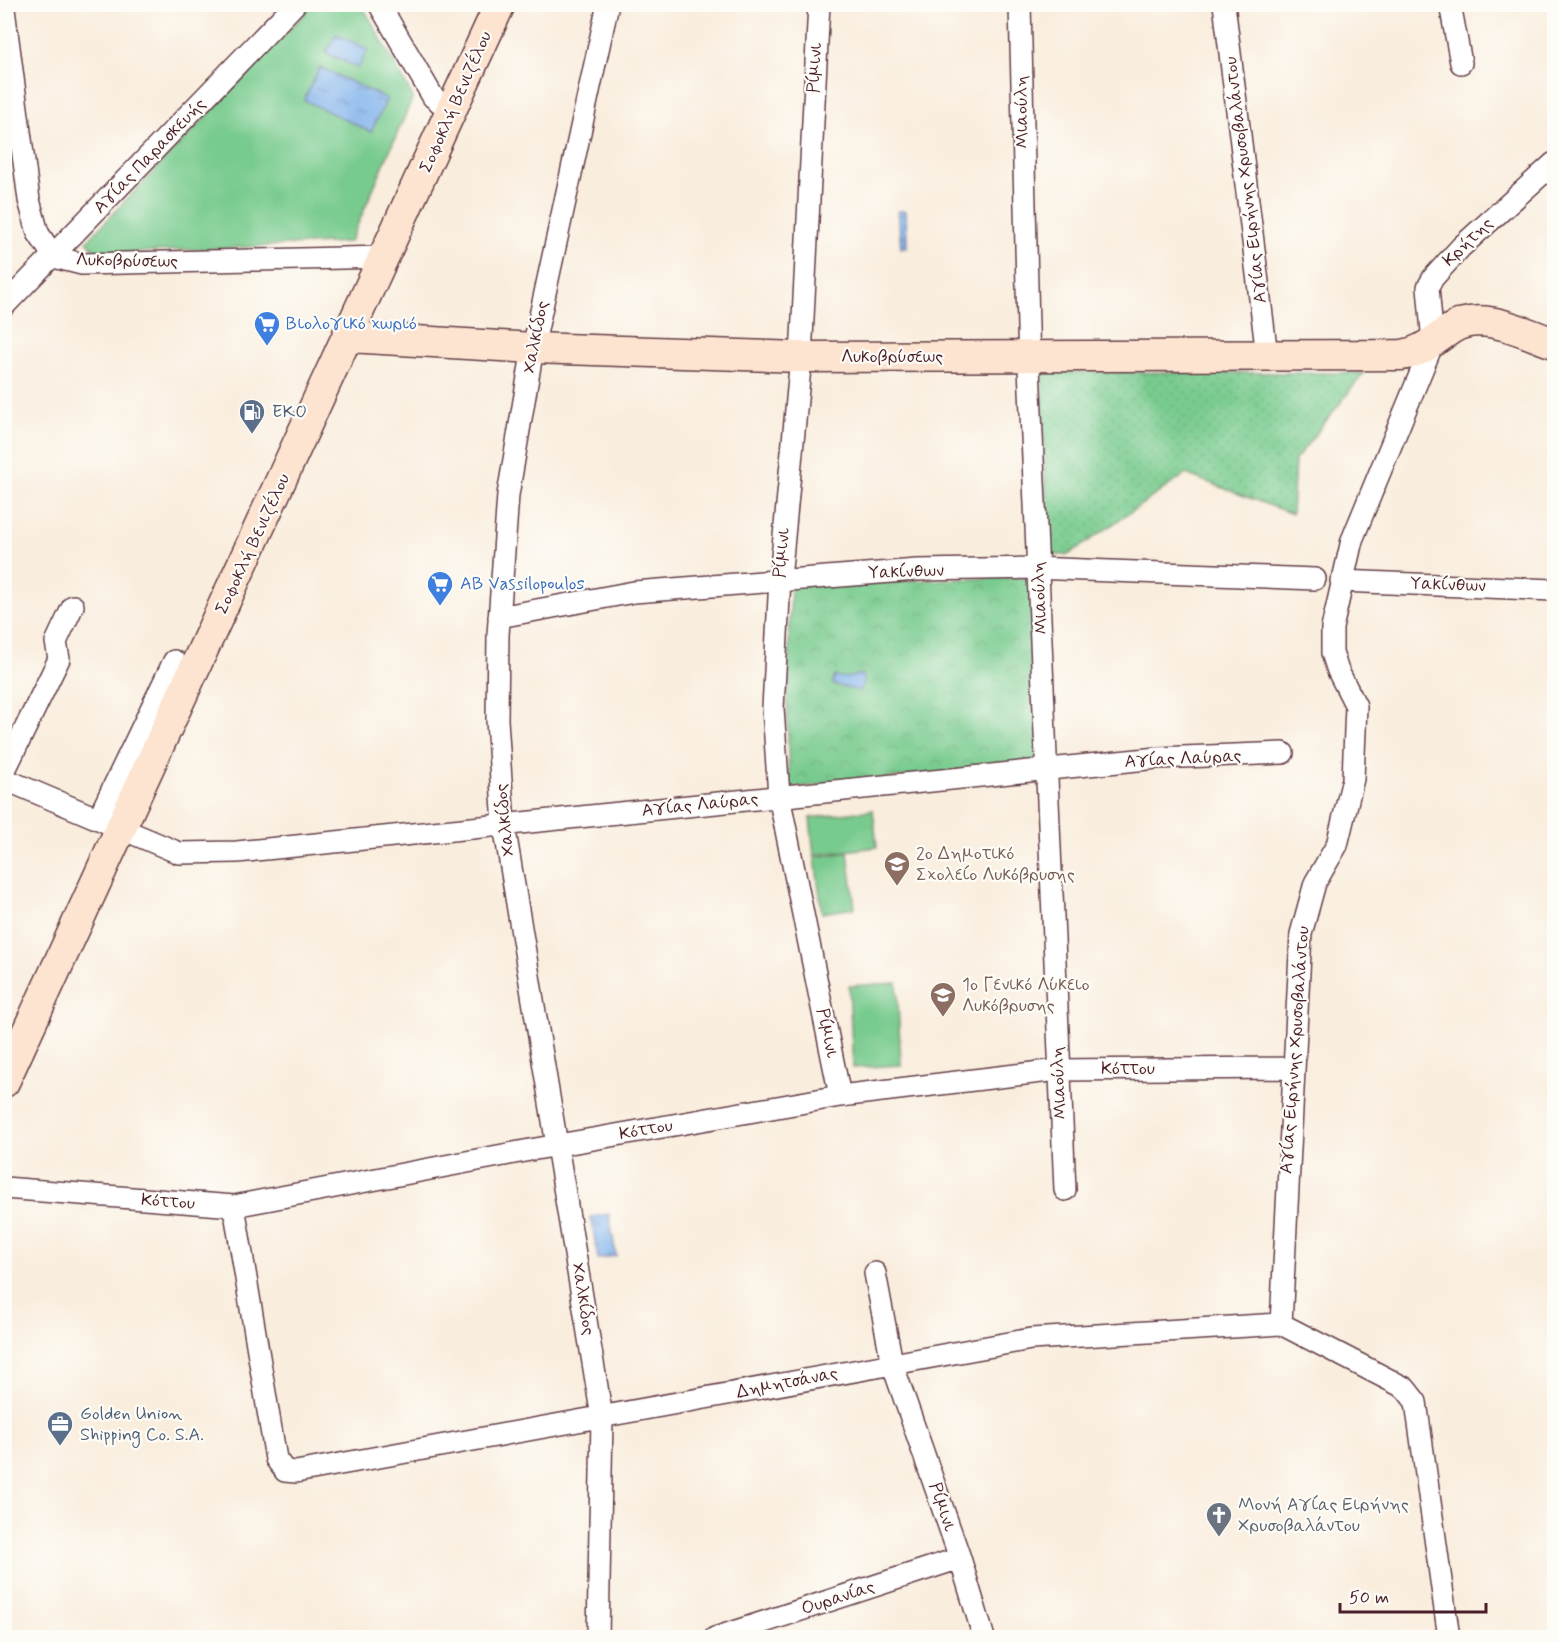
<svg xmlns="http://www.w3.org/2000/svg" width="1559" height="1642" viewBox="0 0 1559 1642" font-family="Mynerve,sans-serif">
  <style>
    .grass { fill: url(#grass-dots); stroke: #61755c; stroke-width: 1.5 }
    .park { fill: url(#park-crowns); stroke: #61755c; stroke-width: 1.5 }
    .garden { fill: #78cb8e; stroke: #61755c; stroke-width: 1.5 }
    .water { fill: url(#water-ripples); stroke: #65688c; stroke-width: 1.5 }
    .lines { fill: none; stroke-linecap: round; stroke-linejoin: round }
    .street-casing { stroke: #643e46; stroke-width: 24 }
    .secondary-casing { stroke: #643e46; stroke-width: 33 }
    .street { stroke: #fff; stroke-width: 21 }
    .secondary { stroke: #fde4d0; stroke-width: 30 }
    .labels { text-anchor: middle; dominant-baseline: central; stroke-width: 4.5; stroke-linejoin: round; paint-order: stroke }
    .street-label { font-size: 18px; fill: #4a1f2b; stroke: #fdfcf7 }
    .shop-label { font-size: 18px; fill: #366cbe; stroke: #fdfcf7; text-anchor: start }
    .service-label { font-size: 18px; fill: #4e5e75; stroke: #fdfcf7; text-anchor: start }
    .education-label { font-size: 18px; fill: #785e54; stroke: #fdfcf7; text-anchor: start }
    .worship-label { font-size: 18px; fill: #5b616d; stroke: #fdfcf7; text-anchor: start }
  </style>
  <defs>
    <pattern id="grass-dots" width="8" height="8" patternUnits="userSpaceOnUse" patternTransform="scale(1.5)"><rect width="8" height="8" fill="#78cb8e"/><path d="M2 2h.1M6 6h.1" fill="none" stroke="#69ae7b" stroke-width="1.8" stroke-linecap="round"/></pattern>
    <pattern id="park-crowns" width="20" height="18" patternUnits="userSpaceOnUse" patternTransform="scale(1.5)"><rect width="20" height="18" fill="#78cb8e"/><path d="M2 6a3 3 0 1 1 6 0M12 15a3 3 0 1 1 6 0" fill="none" stroke="#69ae7b"/></pattern>
    <pattern id="water-ripples" width="26" height="14" patternUnits="userSpaceOnUse" patternTransform="scale(1.5)"><rect width="26" height="14" fill="#80b2ec"/><path d="M2 4q2-2 4 0t4 0M15 11q2-2 4 0t4 0" fill="none" stroke="#6b90bf"/></pattern>
  </defs>
  <rect width="100%" height="100%" fill="#fdfcf7"/>
  <filter id="ink" filterUnits="userSpaceOnUse"><feTurbulence type="fractalNoise" baseFrequency=".0167" numOctaves="2"/><feDisplacementMap in="SourceGraphic" scale="12" xChannelSelector="R" yChannelSelector="G"/><feConvolveMatrix kernelMatrix="1 2 1 2 8 2 1 2 1" color-interpolation-filters="sRGB"/></filter>
  <filter id="wash" filterUnits="userSpaceOnUse"><feTurbulence type="fractalNoise" baseFrequency=".008" numOctaves="4" result="noise"/><feDisplacementMap in="SourceGraphic" scale="24" xChannelSelector="R" yChannelSelector="G"/><feGaussianBlur stdDeviation="1.35" result="paint"/><feColorMatrix in="noise" values="0 0 0 0 0 0 0 0 0 0 0 0 0 0 0 0 0 1.4 0 .05"/><feComposite in="paint" operator="in"/></filter>
  <g filter="url(#wash)">
    <rect width="100%" height="100%" fill="#f9eddd"/>
    <path class="grass" d="M1042,372L1364,373L1295,460L1292,514L1186,474L1068,555H1047Z"/>
    <path class="park" d="M1033,577L1042,764L789,788L787,705L791,584Z"/>
    <path class="garden" d="M313,5H362L413,97L350,242L98,254L87,241Z
      M873,810L877,847L814,855L810,818Z
      M848,852L855,908L822,913L815,857Z
      M897,983L901,1065L853,1068L849,986Z"/>
    <path class="water" d="M336,34L368,49L358,68L326,53Z
      M320,67L387,99L371,132L304,100Z
      M898,211H906L907,248H901Z
      M862,674L864,683L859,691L832,684L835,676L846,678Z
      M609,1214L616,1256L598,1259L591,1217Z"/>
  </g>
  <g filter="url(#ink)">
    <g class="lines">
      <g class="street-casing">
        <path id="street" d="M379,4L433,97L451,111
          M819,4L801,357L780,579L773,708L779,796L840,1096
          M1020,4L1029,367L1065,1190
          M1224,4L1267,356
          M1450,4L1461,63
          M4,9L29,200L38,233L54,257L82,264L385,257
          M4,306L295,4
          M1341,581L1554,590
          M499,617L634,592L917,570L1033,568L1315,579
          M4,772L59,659L56,642L73,606
          M4,779L179,853L237,852L1157,758L1283,753
          M98,819L174,661
          M4,1188L234,1206L530,1150L840,1096L1058,1070L1292,1068
          M234,1206L276,1459L285,1471L296,1472L1031,1339L1281,1324
          M875,1273L892,1363L960,1558L984,1638
          M598,1638L602,1417L504,825L497,720L498,635L508,495L533,348L608,4
          M715,1638L960,1558
          M1449,1638L1416,1402L1405,1388L1281,1324L1301,934L1315,883L1337,845L1353,779L1356,706L1338,671L1332,653V628L1352,540L1433,343L1428,287L1433,278L1461,247L1554,163"/>
      </g>
      <g class="secondary-casing">
        <path id="secondary" d="M349,337L533,348L801,357L1402,355C1423,352 1434,340 1451,329C1481,309 1524,333 1554,343
          M4,1082L500,4"/>
      </g>
      <use href="#street" class="street"/>
      <use href="#secondary" class="secondary"/>
    </g>
  </g>
  <defs>
    <g id="supermarket-pin" transform="scale(1.35)"><path d="M0 17L-7.5 6A9.5 9.5 0 1 1 7.5 6Z" fill="#3f7fe0" stroke="#fdfcf7"/><path d="M-6-5.5h2.5l.6 2H6L4.5 2H-2.5L-4.4-4H-6ZM-1.5 3.2a1.3 1.3 0 1 0 .1 0ZM3 3.2a1.3 1.3 0 1 0 .1 0Z" fill="#fff"/></g>
    <g id="fuel-pin" transform="scale(1.35)"><path d="M0 17L-7.5 6A9.5 9.5 0 1 1 7.5 6Z" fill="#5c6f8a" stroke="#fdfcf7"/><path d="M-5.5-6h7V0h2V4h1.3V-2.5L3-4.5l.8-.8L6-3V5H2.5V1h-1V6h-7ZM-4.2-4.7v3.2H.2V-4.7Z" fill="#fff"/></g>
    <g id="school-pin" transform="scale(1.35)"><path d="M0 17L-7.5 6A9.5 9.5 0 1 1 7.5 6Z" fill="#8d6e63" stroke="#fdfcf7"/><path d="M0-5L7-2L0 1L-7-2ZM-4 1L0 2.5L4 1V4Q0 6-4 4Z" fill="#fff"/></g>
    <g id="office-pin" transform="scale(1.35)"><path d="M0 17L-7.5 6A9.5 9.5 0 1 1 7.5 6Z" fill="#5c6f8a" stroke="#fdfcf7"/><path d="M-6-3h4V-5.5h4V-3h4V5H-6ZM-1-4.5V-3h2v-1.5ZM-6 0V1H6V0Z" fill="#fff"/></g>
    <g id="church-pin" transform="scale(1.35)"><path d="M0 17L-7.5 6A9.5 9.5 0 1 1 7.5 6Z" fill="#6b7280" stroke="#fdfcf7"/><path d="M-1.2-6h2.4v3.5h3.3v2.4h-3.3V6h-2.4V-.1h-3.3v-2.4h3.3Z" fill="#fff"/></g>
  </defs>
  <g fill-rule="evenodd">
    <use href="#supermarket-pin" x="267" y="324"/>
    <use href="#fuel-pin" x="252" y="412"/>
    <use href="#supermarket-pin" x="440" y="584"/>
    <use href="#school-pin" x="897" y="864"/>
    <use href="#school-pin" x="943" y="995"/>
    <use href="#office-pin" x="60" y="1424"/>
    <use href="#church-pin" x="1219" y="1515"/>
  </g>
  <g class="labels">
    <g class="street-label">
      <text transform="translate(815 68) rotate(-87)">Ρίμινι</text>
      <text transform="translate(456 102) rotate(-66)">Σοφοκλή Βενιζέλου</text>
      <text transform="translate(1022 112) rotate(-91)">Μιαούλη</text>
      <text transform="translate(150 156) rotate(-46)">Αγίας Παρασκευής</text>
      <text transform="translate(1246 180) rotate(-97)">Αγίας Ειρήνης Χρυσοβαλάντου</text>
      <text transform="translate(1468 242) rotate(-44)">Κρήτης</text>
      <text transform="translate(127 261) rotate(1)">Λυκοβρύσεως</text>
      <text transform="translate(536 337) rotate(-79)">Χαλκίδος</text>
      <text x="892" y="357">Λυκοβρύσεως</text>
      <text transform="translate(253 544) rotate(-65)">Σοφοκλή Βενιζέλου</text>
      <text transform="translate(782 553) rotate(-85)">Ρίμινι</text>
      <text transform="translate(906 572) rotate(-2)">Υακίνθων</text>
      <text transform="translate(1448 585) rotate(2)">Υακίνθων</text>
      <text transform="translate(1040 598) rotate(-93)">Μιαούλη</text>
      <text transform="translate(1183 759) rotate(-3)">Αγίας Λαύρας</text>
      <text transform="translate(700 805) rotate(-6)">Αγίας Λαύρας</text>
      <text transform="translate(505 820) rotate(-96)">Χαλκίδος</text>
      <text transform="translate(827 1033) rotate(78)">Ρίμινι</text>
      <text transform="translate(1295 1050) rotate(-86)">Αγίας Ειρήνης Χρυσοβαλάντου</text>
      <text x="1128" y="1069">Κόττου</text>
      <text transform="translate(1059 1083) rotate(-93)">Μιαούλη</text>
      <text transform="translate(646 1130) rotate(-10)">Κόττου</text>
      <text transform="translate(168 1202) rotate(4)">Κόττου</text>
      <text transform="translate(583 1299) rotate(81)">Χαλκίδος</text>
      <text transform="translate(787 1383) rotate(-11)">Δημητσάνας</text>
      <text transform="translate(942 1507) rotate(71)">Ρίμινι</text>
      <text transform="translate(838 1598) rotate(-18)">Ουρανίας</text>
    </g>
    <g class="shop-label">
      <text x="286" y="324">Βιολογικό χωριό</text>
      <text x="460" y="584">AB Vassilopoulos</text>
    </g>
    <g class="service-label">
      <text x="272" y="412">EKO</text>
      <text x="80" y="1414">Golden Union<tspan x="80" dy="21">Shipping Co. S.A.</tspan></text>
    </g>
    <g class="education-label">
      <text x="916" y="854">2ο Δημοτικό<tspan x="916" dy="21">Σχολείο Λυκόβρυσης</tspan></text>
      <text x="962" y="985">1ο Γενικό Λύκειο<tspan x="962" dy="21">Λυκόβρυσης</tspan></text>
    </g>
    <g class="worship-label">
      <text x="1238" y="1505">Μονή Αγίας Ειρήνης<tspan x="1238" dy="21">Χρυσοβαλάντου</tspan></text>
    </g>
  </g>
  <rect width="1559" height="1642" fill="none" stroke="#fdfcf7" stroke-width="24"/>
  <path d="M1340 1603v9h146v-9" fill="none" stroke="#4a1f2b" stroke-width="3"/>
  <text x="1349" y="1603" font-size="18" fill="#4a1f2b" stroke="#fdfcf7" stroke-width="4.5" paint-order="stroke">50 m</text>
</svg>
